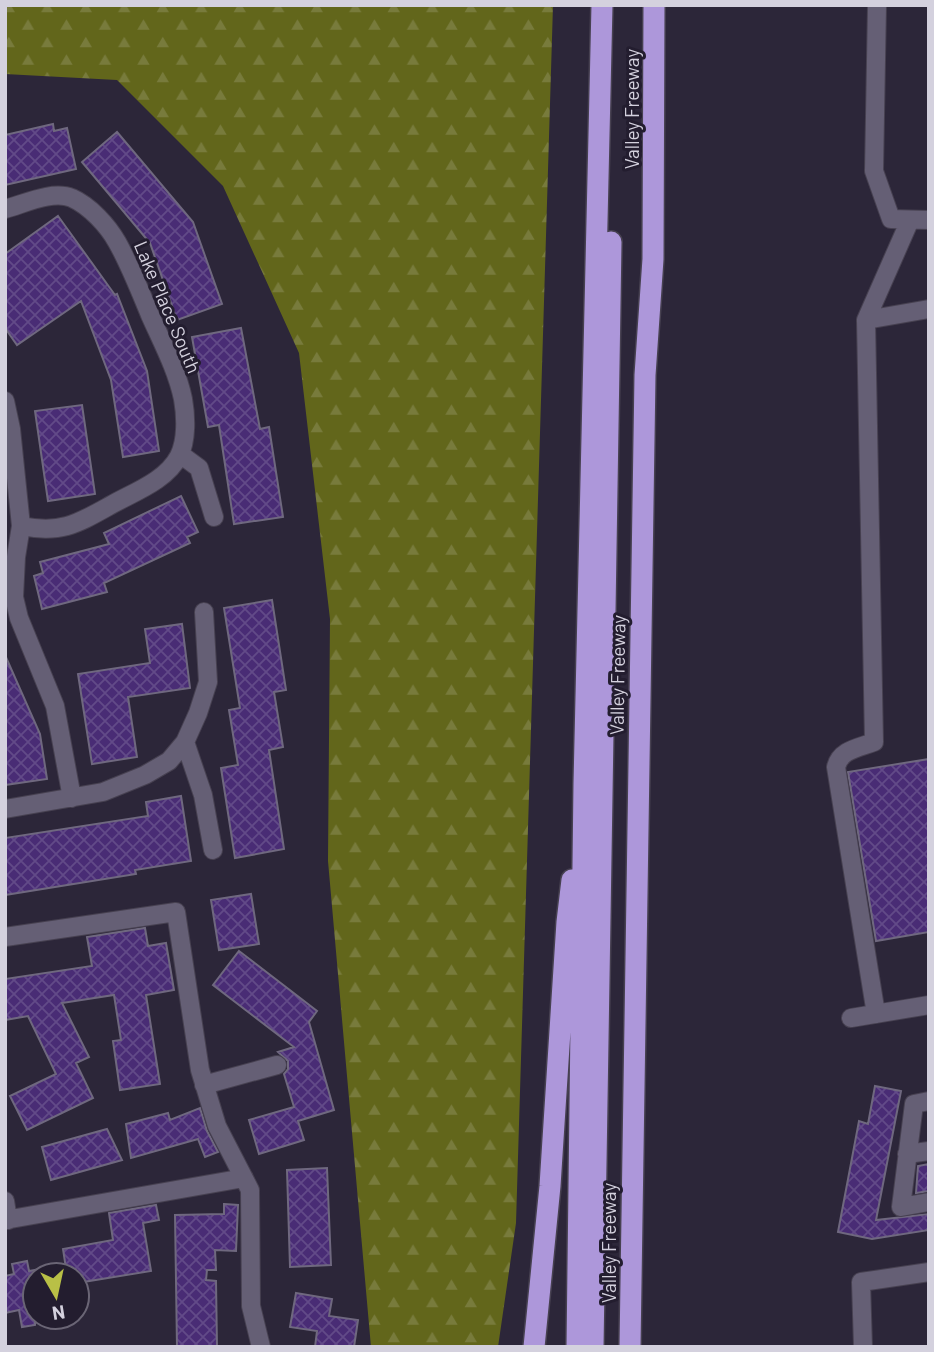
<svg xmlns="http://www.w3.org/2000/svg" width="934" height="1352" viewBox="0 0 934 1352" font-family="Barlow,sans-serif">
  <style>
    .forest { fill: url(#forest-firs) }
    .building { fill: url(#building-cross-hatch); stroke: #6f687f; stroke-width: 2 }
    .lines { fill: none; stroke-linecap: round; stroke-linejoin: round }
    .minor-casing { stroke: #474151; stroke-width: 20 }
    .highway-casing { stroke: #474151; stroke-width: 24 }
    .minor { stroke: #655f75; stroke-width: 18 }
    .highway { stroke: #ad97da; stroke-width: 21 }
    .labels { text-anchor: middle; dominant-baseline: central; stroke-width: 6; stroke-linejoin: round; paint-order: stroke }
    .street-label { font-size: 19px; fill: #d4d1de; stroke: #231d2f }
  </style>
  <defs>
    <pattern id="forest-firs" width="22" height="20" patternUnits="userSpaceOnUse" patternTransform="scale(1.75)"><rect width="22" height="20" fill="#62661b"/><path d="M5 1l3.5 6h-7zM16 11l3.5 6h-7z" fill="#787b3c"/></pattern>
    <pattern id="building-cross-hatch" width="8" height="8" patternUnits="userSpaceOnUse" patternTransform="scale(1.75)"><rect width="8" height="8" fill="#492c75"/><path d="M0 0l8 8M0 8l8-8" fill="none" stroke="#624a88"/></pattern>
  </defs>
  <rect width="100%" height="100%" fill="#2c2639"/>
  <path class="forest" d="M5,5H553L516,1223L498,1347H371L328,861L330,619L299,353L223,186L117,80L5,74Z"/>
  <path class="building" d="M53,124L54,131L67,128L76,169L5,185V135Z
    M117,132L193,222L222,304L177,320L150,243L82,162Z
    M58,216L115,295L117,294L147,371L159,451L123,457L111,380L81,301L17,345L5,328V254Z
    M241,328L260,429L269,427L283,517L234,524L219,425L208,427L192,337Z
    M82,405L95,494L48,501L35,411Z
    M181,496L198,532L187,537L190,543L104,583L107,592L42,609L34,576L43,573L40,562L109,544L104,533Z
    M272,600L286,690L274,692L283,747L269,750L284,849L235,858L221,768L238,765L229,710L240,708L224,608Z
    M182,624L190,688L128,697L137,757L92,764L78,674L150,663L145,629Z
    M5,655L40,734L47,779L5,785Z
    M929,759V932L876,941L848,772Z
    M181,796L191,861L135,870L136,874L5,895V838L148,816L146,802Z
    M251,894L259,944L219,950L211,900Z
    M145,928L148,946L166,943L174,990L146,995L160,1084L120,1090L113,1041L121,1040L114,995L62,1003L89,1057L76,1063L93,1098L27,1130L10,1096L56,1074L28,1016L5,1020V979L92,966L87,937Z
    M239,951L317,1011L309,1022L334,1110L298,1121L304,1140L259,1154L249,1120L294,1107L284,1074L288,1069V1061L278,1052L294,1047L213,985Z
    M875,1086L901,1091L876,1220L929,1214V1230L872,1239L838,1232L859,1121L868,1124Z
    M200,1108L207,1131L218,1152L205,1157L198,1139L131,1158L126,1124L168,1113L170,1120Z
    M107,1129L122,1160L51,1180L42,1147Z
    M929,1164V1191L916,1193L918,1166Z
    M327,1168L331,1265L290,1267L287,1170Z
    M224,1204L238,1205L236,1251L215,1250L216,1270H207L206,1280L216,1281L217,1347H177L175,1215L224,1214Z
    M156,1205L159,1220L143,1223L151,1271L77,1283V1275H67L63,1249L113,1240L109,1213Z
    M27,1261L29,1271L35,1270V1325L22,1327L19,1310L5,1313V1276L14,1274L12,1264Z
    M296,1293L332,1299L329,1316L358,1320L354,1347H315L317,1331L290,1327Z"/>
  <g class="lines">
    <g class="minor-casing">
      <path id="minor" d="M877,5L874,171L891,219L929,220
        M5,209C24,204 52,190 72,198C90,206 108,226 117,242C130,265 140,291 150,315C162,342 177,370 183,399C186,416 187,440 179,456C166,481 134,492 111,505C77,524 61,534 21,526
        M866,320L910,220
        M5,401L11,429L21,526L16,557L14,597L19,618L55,706L72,798
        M180,454L199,468L214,517
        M185,742L203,795L213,850
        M5,809L103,792L145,775L169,761L185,742L198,713L208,682L204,612
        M5,937L176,912L200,1070L217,1126L250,1190L251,1306L261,1347
        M876,1014L836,767C840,750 858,748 874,742L866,320L929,309
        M851,1018L929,1005
        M204,1085L277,1065
        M929,1101L914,1104L901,1207L929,1202
        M907,1154L929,1151
        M5,1201L8,1220
        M5,1220L244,1178
        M863,1347L861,1282L929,1272"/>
    </g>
    <g class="highway-casing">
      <path id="highway" d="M534,1347L550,1186L567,922L572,880
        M577,1347L584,784L602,5
        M593,1347L611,242
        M630,1347L645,375L653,259L654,5"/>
    </g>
    <use href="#minor" class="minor"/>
    <use href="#highway" class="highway"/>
  </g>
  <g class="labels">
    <g class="street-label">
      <text transform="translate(631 109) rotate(-90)">Valley Freeway</text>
      <text transform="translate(168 307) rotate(67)">Lake Place South</text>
      <text transform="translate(617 675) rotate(-89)">Valley Freeway</text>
      <text transform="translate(608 1243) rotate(-90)">Valley Freeway</text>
    </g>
  </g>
  <rect width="934" height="1352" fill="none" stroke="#d4d1de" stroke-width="14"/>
  <g transform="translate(56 1296) rotate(171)"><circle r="33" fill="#231d2f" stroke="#6a6575" stroke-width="2"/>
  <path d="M0-5L12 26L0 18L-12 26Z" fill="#b9c046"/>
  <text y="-10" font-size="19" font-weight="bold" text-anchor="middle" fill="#d4d1de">N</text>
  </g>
</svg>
